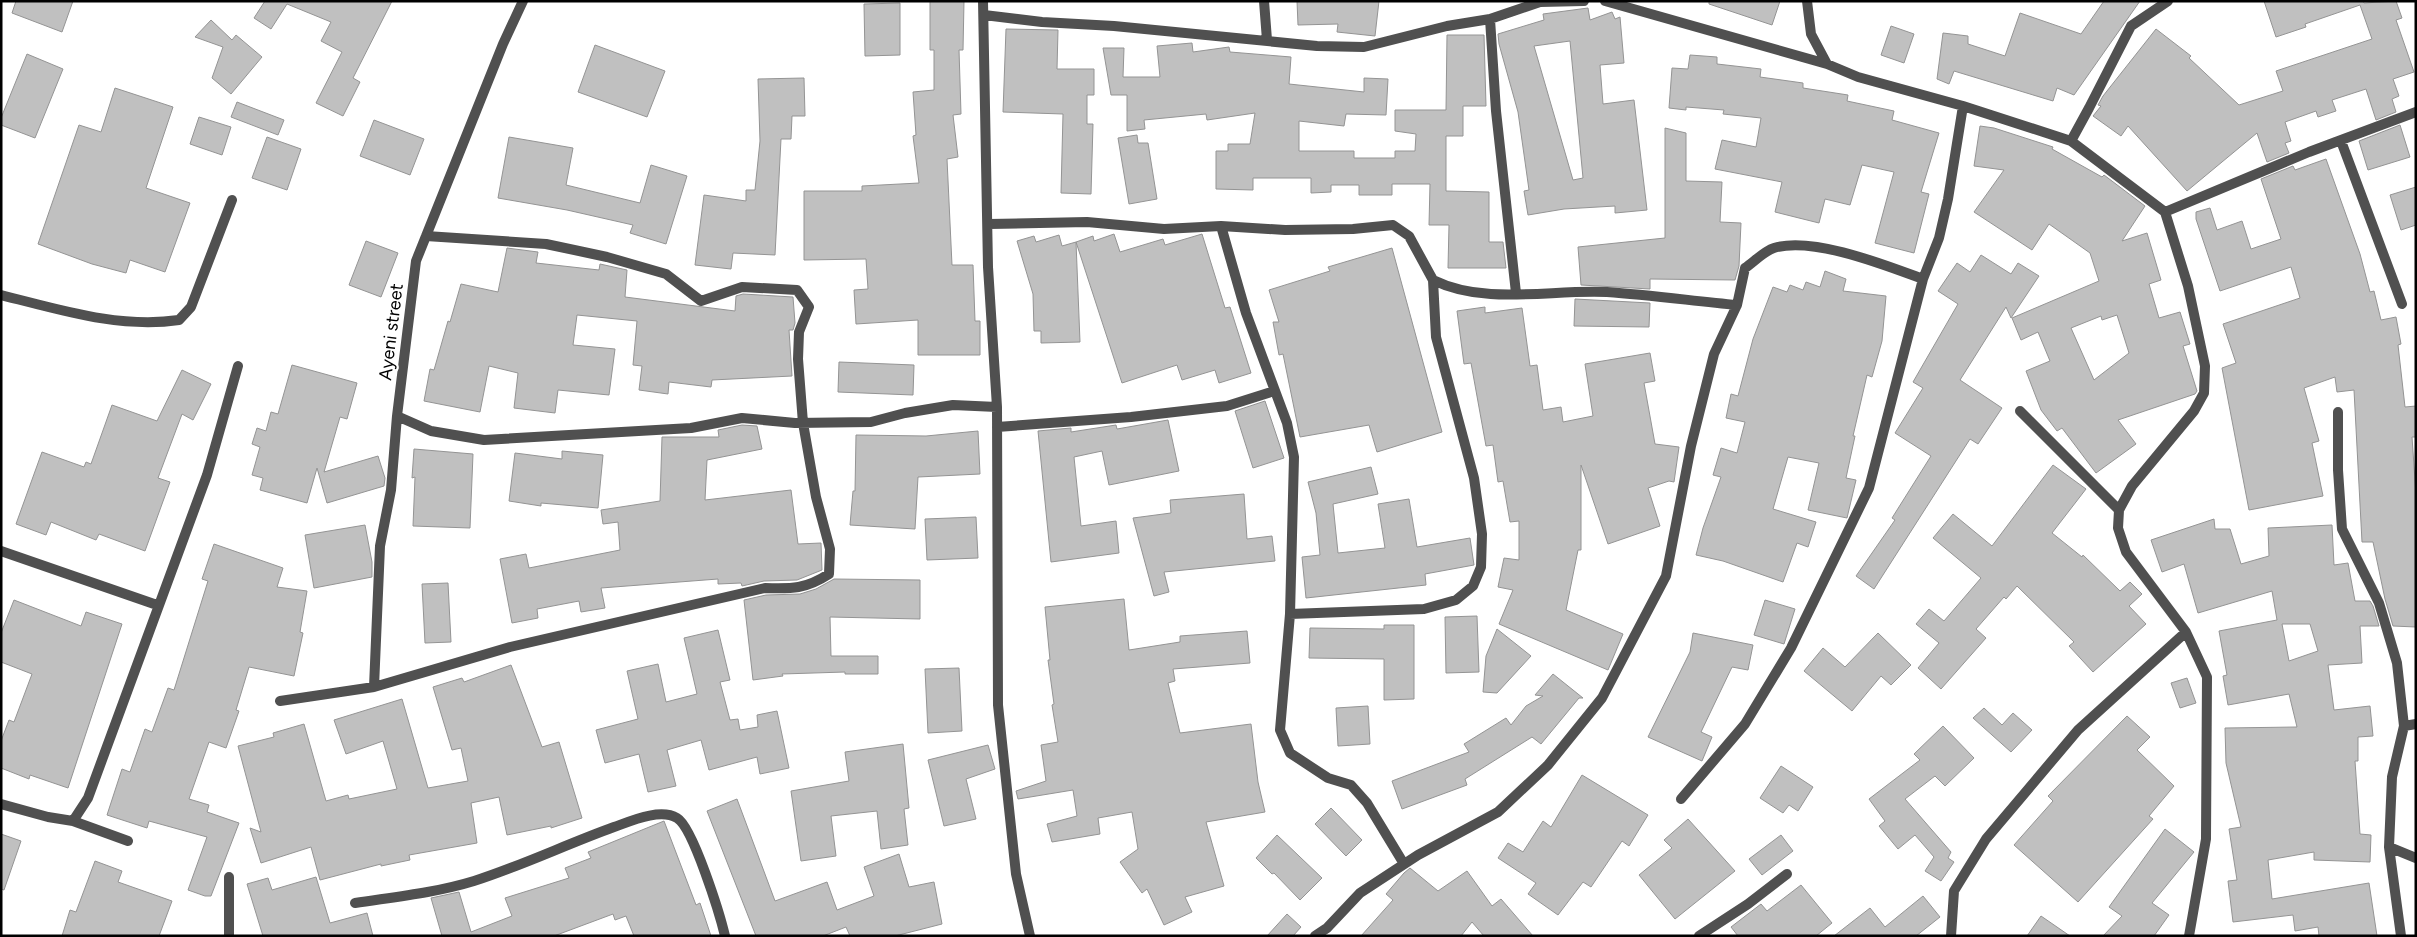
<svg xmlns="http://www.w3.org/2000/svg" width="2417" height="937" viewBox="0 0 2417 937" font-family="Figtree,sans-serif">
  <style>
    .building { fill: #c0c0c0; stroke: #949494; fill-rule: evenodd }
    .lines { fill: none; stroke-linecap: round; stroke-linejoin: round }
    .street { stroke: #505050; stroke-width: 10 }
    .labels { text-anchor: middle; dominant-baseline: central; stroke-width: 4.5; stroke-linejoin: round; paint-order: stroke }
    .street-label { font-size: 18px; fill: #000; stroke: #fff }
  </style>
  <rect width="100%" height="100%" fill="#fff"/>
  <path class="building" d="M16,1H73L62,32L12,13Z
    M265,1H392L353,78L360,82L343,116L316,103L342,52L321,41L331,22L287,4L271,29L254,18Z
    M930,1H964L963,50H959L961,114L953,115L958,157L947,159L952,265H973L975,321H980V355H918V320L856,324L854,290L868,289L866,259L804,260V191H862V186L919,183L913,136L916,135L913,92L934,90V50H930Z
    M1297,1H1379L1375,36L1337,32L1338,24L1298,25Z
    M1709,1H1780L1772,25L1709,4Z
    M2104,1H2140L2074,95L2057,88L2053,101L1954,71L1949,84L1937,79L1943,33L1968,36V44L2005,56L2020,13L2081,34Z
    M2264,1H2363L2364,3L2396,1L2402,18L2396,20L2414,72L2393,79L2399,96L2392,99L2396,112L2376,120L2366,89L2332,100L2336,111L2318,117L2316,111L2285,122L2291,141L2285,143L2289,153L2267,162L2257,133L2187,191L2128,126L2121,136L2093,116L2101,106L2098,105L2103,96L2156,29L2191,56L2189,58L2239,105L2283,91L2276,71L2372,39L2360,5L2305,24L2306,27L2276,37Z
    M900,3V55L865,56L864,4Z
    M1588,8L1590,20L1612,12L1615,19L1620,17L1624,63L1600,65L1603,104L1634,100L1647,210L1615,213V206L1564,209L1528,215L1524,191L1529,190L1518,112L1499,44L1498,34L1544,20L1543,14ZM1570,41L1583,178L1573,180L1534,46Z
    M211,20L232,40L236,35L262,57L231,94L212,78L223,47L195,37Z
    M1891,26L1914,34L1904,63L1881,55Z
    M1006,29L1058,30L1057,69H1094V95H1087V124H1093L1091,194L1061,193L1063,114L1003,112Z
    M1447,35H1484L1486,106H1463V136H1446V191L1489,192V242H1503L1506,268H1448L1449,225H1429L1430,184H1392V195H1359V185H1331V192L1311,193V178H1253V190L1216,189V151H1228V144H1250L1255,113L1207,120L1206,114L1144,120L1145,129L1127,131V95H1111L1103,48H1124L1123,77H1160L1157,46L1192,43L1193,52L1229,47L1230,52L1291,57L1289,84L1364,92V78L1388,79L1386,115L1346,114L1344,126L1299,121V151H1354V158H1395V151H1415L1416,134L1395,131V110H1446Z
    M595,45L665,71L647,117L578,92Z
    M27,54L63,69L35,138L1,125V118Z
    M1690,55L1717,57V64L1761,69L1760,77L1803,83V88L1848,95L1847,101L1894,111L1892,120L1939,133L1921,192L1929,194L1914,253L1875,243L1894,172L1862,165L1850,205L1825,199L1819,223L1775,212L1782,182L1715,169L1722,140L1756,147L1761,118L1723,114L1724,110L1686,107V110L1669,108L1672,68L1688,69Z
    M804,78L805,116H792L791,139H781L775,255L733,253L731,269L695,265L704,195L746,201V190H755L760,141L758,79Z
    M115,88L173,107L146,188L190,203L165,272L130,260L126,273L92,264L38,244L79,125L101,132Z
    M237,102L284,120L278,135L231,117Z
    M199,117L231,127L222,155L190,144Z
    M374,120L424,139L410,175L360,156Z
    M2400,125L2410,157L2368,170L2359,141Z
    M1980,126L1994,128L2053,147L2052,149L2102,177L2104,175L2145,206L2122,241L2147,233L2161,280L2149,284L2159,318L2180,312L2190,344L2183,346L2197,391L2195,394L2118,420L2136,444L2096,473L2062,428L2057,431L2041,410L2026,371L2050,361L2038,332L2021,340L2012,318L2099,281L2090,253L2049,224L2032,250L1974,212L2004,170L1974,166ZM2117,315L2129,353L2094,380L2071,328L2101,316L2102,320Z
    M1665,128L1686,133V181L1722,182L1720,222L1741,223L1739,266L1735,280L1650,279V289L1581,285L1578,247L1665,238Z
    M1137,135L1138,143H1148L1157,199L1129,204L1118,138Z
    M267,137L301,149L287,190L252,178Z
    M509,137L573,148L566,185L640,203L651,165L687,176L666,244L630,233L633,225L567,210L498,198Z
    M2326,159L2360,254L2370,292L2374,291L2381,320L2396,317L2401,344L2398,345L2405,407L2416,406V437H2412L2416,495V627L2393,626L2385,599L2373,542H2362L2354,390L2337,392L2335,377L2304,388L2319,441L2312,443L2323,496L2249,510L2222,368L2236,363L2223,324L2300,298L2291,267L2220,291L2196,219V212L2210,208L2217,230L2242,221L2251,249L2281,239L2261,179L2293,166L2295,170Z
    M2416,187V225L2401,230L2390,195Z
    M1114,234L1120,252L1163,239L1165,245L1202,234L1225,308L1230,307L1251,373L1219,383L1215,370L1182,380L1177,365L1122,383L1076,242L1093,236L1094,241Z
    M1059,235L1062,246L1076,242L1080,342L1041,343V331H1034L1033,294L1017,241L1034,236L1036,242Z
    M366,241L398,253L381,297L349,285Z
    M507,248L538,252L536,263L599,270L600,264L627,270L625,297L735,311L736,296L743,294L793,297L795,323L793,330H789L792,376L712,380L711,387L669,382L668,394L639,390L642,366L633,365L637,321L577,315L573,345L615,349L609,395L558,390L555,413L514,408L518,373L489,366L480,412L424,401L430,369L434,370L448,321L450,322L461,284L498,292Z
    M1392,248L1442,432L1377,452L1369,425L1300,437L1283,354L1279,355L1273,322H1279L1269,290L1330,271L1328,267Z
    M1981,255L2011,274L2018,263L2039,276L2011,318L2006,307L1960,380L2002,408L1978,444L1970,439L1874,589L1856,576L1895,520L1892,518L1931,456L1895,433L1923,388L1913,382L1958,304L1938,291L1957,263L1970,272Z
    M1825,271L1846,279L1843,291L1886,296L1882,341L1872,377L1867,375L1853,436H1855L1846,478L1856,480L1847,518L1808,510L1819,463L1788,457L1773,509L1816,522L1808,547L1797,543L1783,582L1723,561L1696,555L1703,528L1721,477L1713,475L1721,448L1737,453L1745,422L1726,418L1731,394L1738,396L1753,339L1773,287L1787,292L1790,285L1803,290L1806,282L1820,287Z
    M1575,299L1650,303L1649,327L1574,326Z
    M1485,307V313L1522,308L1530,366L1537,365L1543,410L1561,407L1563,422L1593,416L1585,364L1650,353L1655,381L1644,383L1655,444L1679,447L1674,482L1669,481L1648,488L1660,526L1608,544L1581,465V550H1578L1566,610L1623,634L1608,670L1499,624L1513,590L1498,587L1504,558L1519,560V521L1510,522L1503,481L1498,482L1493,445L1486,446L1471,363L1464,364L1457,311Z
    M839,362L914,365L913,395L838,392Z
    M292,365L357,383L347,419L340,417L324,472L378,456L385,478L384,486L327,503L317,468L307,503L260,490L263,478L252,475L260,447L252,444L257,428L266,431L271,412L278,414Z
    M182,370L211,384L193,420L182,414L158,478L170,482L145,551L99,534L96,540L51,522L46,535L16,524L42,452L84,467L86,462L91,464L112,405L157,421Z
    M1265,401L1284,458L1253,468L1235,411Z
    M1168,420L1179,471L1109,485L1102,451L1074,457L1081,526L1116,521L1119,553L1051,562L1038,431L1071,428V432L1116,425L1117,429Z
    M742,425L757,426L762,449L707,460L705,500L791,490L798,544L821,543L822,570L797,580L764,581L742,586L741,583L718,584V579L601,588L605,608L581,612L579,601L537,609L538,618L512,623L500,559L526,554L529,568L620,550L618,522L603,524L601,510L660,501L662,437H719L718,430Z
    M978,431L980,474L918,477L915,529L850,525L853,491H855L856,435L926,436Z
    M414,449L473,454L470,528L413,526L415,477L412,478Z
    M562,451L603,455L598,508L541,503V506L509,501L515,453L562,459Z
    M2053,465L2086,489L2052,533L2082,557L2083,555L2120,591L2130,582L2142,594L2129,606L2146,624L2093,672L2069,646L2074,642L2017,586L2006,599L2004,597L1976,629L1986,638L1941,689L1918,668L1939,643L1916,624L1929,609L1944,621L1981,578L1933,538L1953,514L1992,546Z
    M1371,467L1378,494L1333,504L1338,553L1385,548L1378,504L1409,499L1417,547L1470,538L1474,565L1425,574L1426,585L1306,598L1302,557L1320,555L1316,513L1308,482Z
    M1244,494L1247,539L1272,536L1275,561L1164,572L1169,592L1154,596L1133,518L1171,513L1170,500Z
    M976,517L978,558L927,560L925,519Z
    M2214,519L2215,529H2230L2241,564L2269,556L2268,528L2332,525L2334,565L2348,563L2355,601H2370L2373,606L2379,626H2360L2362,663L2328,665L2334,710L2370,706L2373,736L2358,737V761H2355L2360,834L2371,835L2370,862L2314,860V852L2268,860L2272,899L2369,883L2377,936H2319L2318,927L2295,931L2293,915L2233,922L2228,881L2237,880L2229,829L2241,827L2226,763L2225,728L2297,727L2289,694L2228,705L2223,676L2227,675L2219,631L2277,620L2272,591L2198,613L2184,564L2162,572L2151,540ZM2282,624H2310L2318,651L2289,661Z
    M365,525L372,562V577L314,588L305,535Z
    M214,544L283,568L277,587L307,591L300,632L303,633L294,676L249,667L236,710L239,711L226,748L209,742L189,799L209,805L207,812L239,823L211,896H205L188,890L207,837L149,821L147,828L107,815L122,769L130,772L145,729L152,732L168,688L174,690L208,581L202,579Z
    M834,579L920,580V619L830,617L831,656H878V674H845V672L782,674L783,676L753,680L744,600L766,595L800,594L816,589Z
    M448,583L451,642L425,643L422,584Z
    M1124,599L1129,650L1180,642V636L1247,631L1250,663L1173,669L1175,681L1168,683L1180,733L1251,724L1258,782L1265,812L1206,822L1224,886L1185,897L1192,912L1164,925L1147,889L1142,893L1120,862L1138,849L1132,812L1098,818L1100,834L1052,842L1047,824L1077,816L1073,790L1018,799L1016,791L1046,781L1041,745L1058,742L1052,705L1054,704L1048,660H1050L1045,607Z
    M14,600L81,626L86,612L122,624L68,788L30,775L29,779L1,768V741L9,720L14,722L32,674L1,662V633Z
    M1765,600L1795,609L1784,644L1754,635Z
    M1477,616L1479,672L1446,673L1445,617Z
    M1384,625H1414V699L1384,700V659L1309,658L1310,628L1384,629Z
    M1497,629L1531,656L1497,693L1483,692L1486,656Z
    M718,630L730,680L720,682L730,720L738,719L740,730L758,727L757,715L777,711L789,768L760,774L757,757L709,770L701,740L667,750L676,786L648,792L639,754L605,763L596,730L638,719L627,671L658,664L666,702L697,694L684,638Z
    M1693,633L1753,645L1748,670L1732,667L1701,732L1712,737L1702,761L1648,737L1690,652Z
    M1878,633L1911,665L1891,685L1881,676L1852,711L1804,671L1823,648L1845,667Z
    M511,665L542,747L559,742L582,818L551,828V826L507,835L499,797L471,803L477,843L409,855L410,860L381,866V864L320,880L311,847L261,863L250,828L261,832L238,746L274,737L273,733L304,724L326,801L348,795L349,799L397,789L383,741L346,754L334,720L402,699L428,788L468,781L461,748L452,750L433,687L462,678L464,682Z
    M959,668L962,731L928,733L925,669Z
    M1553,674L1583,698H1579L1541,744L1532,737L1465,779L1467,785L1402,809L1392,781L1469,752L1464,744L1506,718L1511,725L1526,706L1543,696L1535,695Z
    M2187,678L2196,703L2180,708L2171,683Z
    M1368,706L1370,744L1338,746L1336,708Z
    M1984,708L2002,725L2013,713L2032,730L2011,752L1973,718Z
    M2127,716L2150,737L2137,750L2174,786L2149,816L2153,819L2078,902L2014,845L2053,801L2048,796Z
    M1943,726L1974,758L1945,786L1935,776L1905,799L1951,852L1948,858L1954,862L1941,881L1925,871L1934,857L1915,835L1898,849L1879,826L1885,821L1869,799L1920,760L1914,754Z
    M903,744L909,808L904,809L908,845L881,849L877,811L831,816L836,856L801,861L791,791L849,781L845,752Z
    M988,745L995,769L966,779L976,819L944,826L928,760Z
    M1781,766L1813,787L1798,811L1789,805L1783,813L1760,798Z
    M1582,775L1648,815L1629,846L1622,841L1591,887L1583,882L1558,915L1528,894L1536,883L1498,858L1508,843L1523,852L1543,821L1551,827Z
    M737,799L775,901L827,882L837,910L874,896L864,867L899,854L909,887L934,882L942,924L895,936H850L846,927L823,936H756L707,811Z
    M1331,808L1362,840L1346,856L1315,824Z
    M1688,819L1735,871L1675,919L1639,875L1672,848L1664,840Z
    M664,821L696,905L700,903L711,936H634L626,916L615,920L613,914L554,936H442L431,898L459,892L471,932L512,916L505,898L569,878L565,868L591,858L588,852Z
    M2165,829L2194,852L2152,903L2169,915L2154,936H2103L2122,916L2109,907Z
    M1,834L21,841L4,890L1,889Z
    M1277,835L1322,878L1300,900L1274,873L1272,874L1256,858Z
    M1781,835L1793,851L1762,875L1749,859Z
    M95,861L122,871L118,882L172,901L159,936H62L70,910L76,912Z
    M1410,868L1438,891L1467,871L1492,906L1501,899L1533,936H1484L1472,922L1461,936H1361L1393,900L1386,894L1404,873Z
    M316,877L330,923L367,913L373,936H263L247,884L268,878L272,890Z
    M1801,885L1832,923L1816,936H1738L1731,927L1761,904L1767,911Z
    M1923,896L1940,917L1916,936H1834L1870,908L1885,927Z
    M1287,914L1301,927L1293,936H1267Z
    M2041,916L2070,936H2027Z"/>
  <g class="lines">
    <path class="street" d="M983,1L988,267L997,407L998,705L1016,874L1030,936
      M1264,1L1267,40
      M1605,1L1827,64L1858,77L1963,106L2071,141L2165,212L2188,286L2205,366L2204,393L2194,411L2132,486L2119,510L2118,528L2126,552L2186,632L2207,677L2206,839L2189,936
      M1807,1L1811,34L1827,64
      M984,15L1042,22L1114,26L1317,46L1364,47L1447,26L1490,19L1540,2L1584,1
      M1490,19L1496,111L1516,293
      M2071,141L2089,108L2131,26L2168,1
      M2341,141L2402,304
      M2165,212L2309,152L2416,112
      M989,224L1087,222L1164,229L1221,226L1285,230L1353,229L1393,225L1409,236L1433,280L1436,337L1474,478L1482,534L1481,567L1473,586L1456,600L1424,609L1290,614
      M1221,226L1246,313L1287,423L1294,457L1290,614L1280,730L1290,753L1328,778L1351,785L1367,803L1404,864
      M1433,280C1486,306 1551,289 1607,292C1650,295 1694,301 1737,305
      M1,295C58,309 119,329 179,320L191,307L232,200
      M2020,411L2119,510
      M2338,412V470L2342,529L2379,603L2397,663L2404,726L2392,777L2389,847L2401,936
      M397,416L431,431L484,440L691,428L742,418L795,423L871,422L905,413L953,405L997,407
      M997,427L1131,417L1227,406L1274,391
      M1,551L157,605
      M374,687L380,546L391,490L397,416L416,261L503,44L523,1
      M280,701L374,687L510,647L765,588C792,589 806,589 829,574L830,549L816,497L803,423L798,359L799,332L809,307L797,290L742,287L701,301L666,274L607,257L546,244L426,236
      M2404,726L2416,724
      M1681,799L1745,724L1791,648L1869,488L1923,279L1939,238L1948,199L1963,106
      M1,804L48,817L73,821L88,798L207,475L238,366
      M73,821L128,841
      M2389,847L2416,858
      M229,877V936
      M355,903C394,897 435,893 474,881C521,866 567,844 614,827C631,821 660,808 677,818C693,827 720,915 725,936
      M1315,936L1327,928L1360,893L1418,855L1498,812L1548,765L1602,698L1666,576L1691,446L1714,354L1737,305L1745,268C1754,262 1764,251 1774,248C1812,236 1885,265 1923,279
      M1699,936L1748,904L1787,874
      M1951,936L1954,891L1986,839L2078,730L2186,632"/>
  </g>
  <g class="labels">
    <g class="street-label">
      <text transform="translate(391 332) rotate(-83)">Ayeni street</text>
    </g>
  </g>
  <rect width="2417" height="937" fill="none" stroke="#000000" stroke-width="5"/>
</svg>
